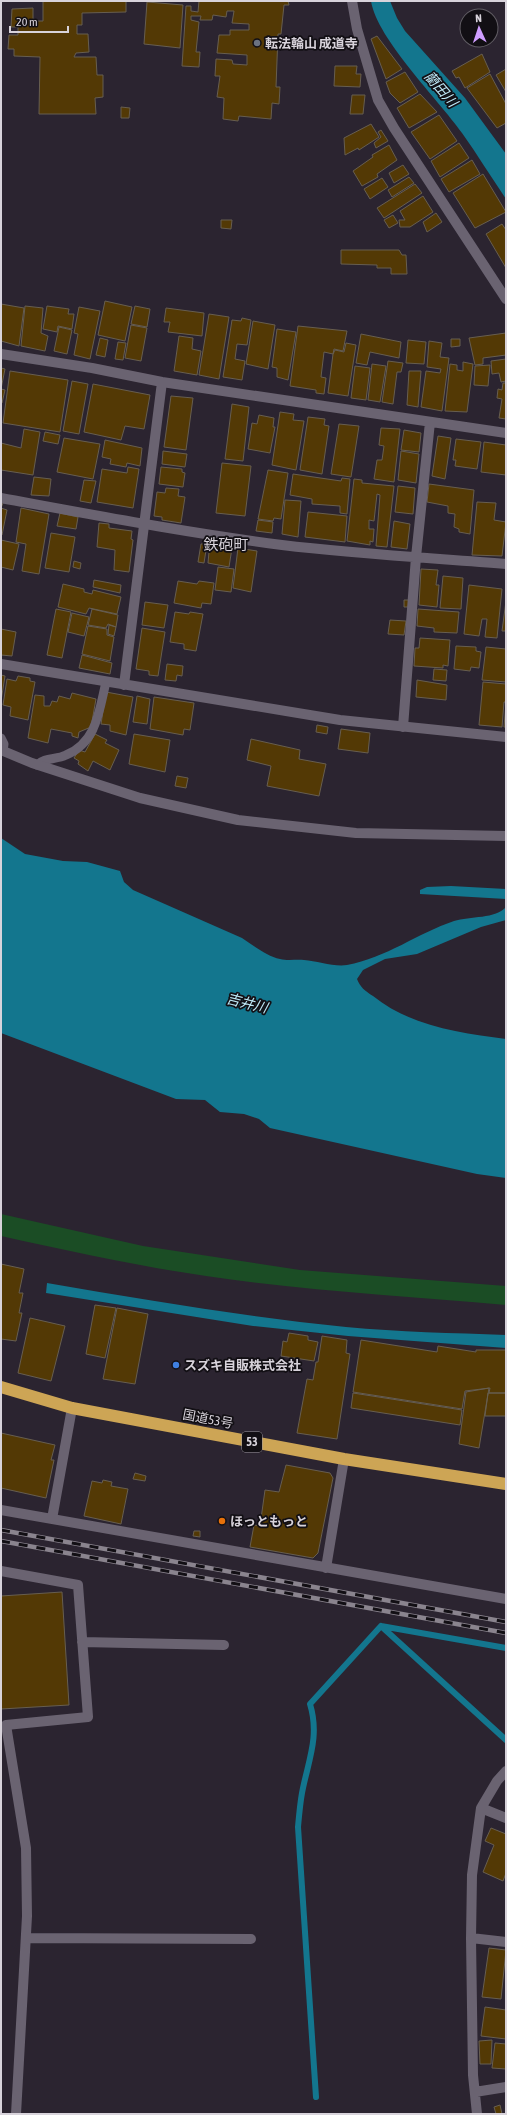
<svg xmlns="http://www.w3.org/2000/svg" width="507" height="2115" viewBox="0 0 507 2115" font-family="'Asap Condensed','Noto Sans JP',sans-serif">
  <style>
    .green { fill: #1b4d25 }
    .water { fill: #13768e }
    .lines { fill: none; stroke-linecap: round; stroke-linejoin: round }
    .stream { stroke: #13768e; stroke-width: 6 }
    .building { fill: #533905; stroke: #675e50 }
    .lane { stroke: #6a6371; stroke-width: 9 }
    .street { stroke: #6a6371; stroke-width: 10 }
    .highway { stroke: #cda555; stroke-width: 12 }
    .rail-casing { stroke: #8a848e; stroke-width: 4.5 }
    .rail { stroke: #120f14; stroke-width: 3; stroke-dasharray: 9; stroke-linecap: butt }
    .worship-dot { fill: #6b7280; stroke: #120f14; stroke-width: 1.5 }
    .shop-dot { fill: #3f7fe0; stroke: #120f14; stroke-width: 1.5 }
    .food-dot { fill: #e8710a; stroke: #120f14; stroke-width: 1.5 }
    .labels { text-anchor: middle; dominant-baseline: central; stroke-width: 3.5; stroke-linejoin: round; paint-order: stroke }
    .shield { fill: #120f14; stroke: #9d989f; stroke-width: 1 }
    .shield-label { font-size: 12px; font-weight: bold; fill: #d8d3db }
    .poi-label { font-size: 13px; font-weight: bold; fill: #d8d3db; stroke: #120f14; text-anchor: start }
    .street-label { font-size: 13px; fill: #d8d3db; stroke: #120f14 }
    .water-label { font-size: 14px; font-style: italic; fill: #bee9f7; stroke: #120f14 }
    .quarter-label { font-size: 15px; fill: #d8d3db; stroke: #120f14 }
  </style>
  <rect width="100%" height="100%" fill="#2b2430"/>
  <path class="green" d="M1,1214L143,1246L300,1270L506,1286V1305C406,1296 305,1291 206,1276C137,1266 69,1251 1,1236Z"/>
  <path class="water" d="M371,1H390L397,18L405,31L465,98L506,154V199C491,177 477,154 462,133C438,99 377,39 371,1Z
    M1,838L25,854L63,861L87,862L120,871L124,882L133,890L242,938C254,946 267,956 280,959C288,961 297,959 304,960C317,961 334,967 347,965C386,958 418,933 454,921C470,916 496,919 506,907V920L481,927L417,954L385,959L363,970L357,979C360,987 365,991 373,996C410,1026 460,1033 506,1039V1178L477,1174L270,1128L259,1119L244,1114L220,1112L205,1100L176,1099L1,1033Z
    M451,886L506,889V899L420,894V890L427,887Z
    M47,1283C147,1300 246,1317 346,1327C399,1332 453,1333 506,1335V1348L348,1336L253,1326L46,1293Z"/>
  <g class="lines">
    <path class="stream" d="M381,1626L506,1740
      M381,1626L506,1648
      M316,2097L298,1827C299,1816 300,1804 302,1793C308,1761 320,1737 310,1704L381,1626"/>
  </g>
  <path class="building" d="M43,1H126V12L82,13V25H77V34H88L89,52L76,53L74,57H96L97,75H103V97L95,98L96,114H39L40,57L14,56V49H8L9,35H18V27H11L12,9L33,8V21H43Z
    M199,1H288L289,5H284L281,34H278L276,87H280L279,104L272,103L271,119L239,116L238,121L223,119L224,98L217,97L220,76H215L216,59L232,60L233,64L247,65V55L217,53L219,35H230V30H249V24L232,23L234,11H227L226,17L213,15L212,20H200L201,16H191V20L199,22L196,52H200L199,67L182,66L186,6H191V11L198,12Z
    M147,2L183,5L180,48L144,44Z
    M377,36L402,69L386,79L371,39Z
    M482,54L490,72L465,88L459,77L456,78L452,71Z
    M335,66H357L356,74H361L360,87L334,86Z
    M506,69V92L496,75Z
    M405,72L418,92L400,103L390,93L386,82Z
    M490,74L506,104V123L497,128L467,88Z
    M420,94L437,112L409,128L397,108Z
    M352,95H365L363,114H350Z
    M121,107L130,108L129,118H121Z
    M439,115L457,141L430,159L411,132Z
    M371,124L379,137L359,150L358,148L345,155L344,138Z
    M381,130L388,141L376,148L374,143L381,137L378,132Z
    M459,143L469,158L440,177L431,161Z
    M389,145L397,160L377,174L378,177L362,186L353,171L373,157L372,155Z
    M472,160L480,174L449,192L441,179Z
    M403,165L409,174L394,183L389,173Z
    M483,174L506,212L475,228L453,193Z
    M409,177L414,183L392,197L388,190Z
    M382,178L388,187L370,199L364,189Z
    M415,184L422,193L384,218L377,208Z
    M423,196L433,212L410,227H400L399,220H405L400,211Z
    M436,213L442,222L427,232L423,222Z
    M393,215L398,223L389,228L384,220Z
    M221,220H232L231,229L221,228Z
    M502,224L506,230V268L486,234Z
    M341,250H399L402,255H406L407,274H391V268H377V265L341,264Z
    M105,301L132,307L125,341L98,335Z
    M1,304L24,308L19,346L1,341Z
    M25,306L43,308L41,333L48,336L45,351L21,346Z
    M47,306L69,309L68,314H74L72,329L58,326L57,332L43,329Z
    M135,306L150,309L147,327L131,324Z
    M79,307L100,311L90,359L74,355L78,334L74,333Z
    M166,308L204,313L202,336L168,332L170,322H164Z
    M209,314L229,317L219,379L199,375Z
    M242,318L251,320L247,345L237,344L235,359L245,361L242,380L223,377L232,320L241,321Z
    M253,321L275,325L268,369L246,364Z
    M131,325L147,328L141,361L125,358Z
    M298,326L347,331L343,351L334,349L333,354L324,352L321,377L326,378L324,394L316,393V390L290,386Z
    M59,327L72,330L67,354L54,351Z
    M277,329L296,332L288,380L277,377V368L272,367Z
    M506,333V355L483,358V364L475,365L469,338Z
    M361,334L401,342L399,358L370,352L367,365L356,363Z
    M179,336L193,338L192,349L201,351L197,375L174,371Z
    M100,338L108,340L105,357L96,355Z
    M451,339H460V346L451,347Z
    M408,340L426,342L424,364L406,363Z
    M429,341L442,343L440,357L449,358L442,411L421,407L426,371L440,373L441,369L427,367Z
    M118,342L126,343L123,360L115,359Z
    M346,343L356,345L348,396L328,393L333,354L335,350L344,352Z
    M506,359V381L501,382L499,373L492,374L491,361Z
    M388,361L403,363L401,372H397L393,404L382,402Z
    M463,362L473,364L467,412L445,411L450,364L457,365V370L463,371Z
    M372,364L386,366L380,402L368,400Z
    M490,365L488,386L474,385L475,366Z
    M355,366L370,368L366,400L351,398Z
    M1,368L5,369L1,389L5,390L2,403H1Z
    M10,371L68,380L60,432L3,423Z
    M409,371H421L418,407L407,405Z
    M72,381L88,384L79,434L63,431Z
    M503,383H506V419L499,418L502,399L497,398L498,389L502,390Z
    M93,384L150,395L144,429L125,426L121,440L84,432Z
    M171,396L193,398L186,450L164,447Z
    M232,404L249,407L243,461L225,459Z
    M280,412L294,414L293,420L304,421L296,470L272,465Z
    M259,415L274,418L273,427H275L270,453L248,449L252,423L257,424Z
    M308,417L325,419L324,425L329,426L322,474L300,470Z
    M339,424L359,426L351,477L331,474Z
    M381,428L400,429L394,482L374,479L377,460H382L384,446L379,445Z
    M24,429L40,432L33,475L1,470V443L21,448Z
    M404,430L421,433L419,452L401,450Z
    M45,432L60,435L58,444L43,441Z
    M438,436L451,438L445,479L432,476Z
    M64,438L100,444L93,479L57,472Z
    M456,439L481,442L477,469L455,466L456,460H453Z
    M105,440L142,448L140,466L127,463L126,467L110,464L111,459L102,457Z
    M484,442L506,445V475L481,472Z
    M163,451L187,454L185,467L162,464Z
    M401,451L419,454L416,483L398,480Z
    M222,463L251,466L245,516L216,513Z
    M128,467L139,469L133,508L97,502L102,469L127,473Z
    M161,467L182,469V472L185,473L183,487L159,484Z
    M268,470L288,473L281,519L274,518L273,521L258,519Z
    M293,474L341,481L342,478L350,479L347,514L340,513V506L312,504V499L290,495Z
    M34,477L51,479L49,496L31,495Z
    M354,479L362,480V483L394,486L387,547L376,546L380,495L377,494L374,521L369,520V529H374L373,542L370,541V545L347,541Z
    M84,480L96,481L91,503L80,501Z
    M429,484L474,490L470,534L459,532V529L454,527L455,514L448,513V506L427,502Z
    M398,486L415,488L413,514L395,512Z
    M166,488L179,489L178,496L185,497L181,523L162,520V517L154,516L157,492L165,493Z
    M285,500L301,501L298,537L282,534Z
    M1,502L3,503L1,508L7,510L2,535H1Z
    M477,502L496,503L494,520L506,522L502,556L472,555Z
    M21,508L49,514L39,574L22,571L26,544L16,542Z
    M308,512L347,516L345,542L305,537Z
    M60,513L78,517L76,529L57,526Z
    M258,520L273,522L272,533L256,531Z
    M394,521L410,524L407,549L391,547Z
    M99,523L109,524V528L132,531L131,539L133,540L129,572L114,570L115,550L97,547Z
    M51,533L75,537L69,572L45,568Z
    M1,540L19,544L13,570L1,567Z
    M210,541L221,543L220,547L232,548L229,567L208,563Z
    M201,544H207L204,563L198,562Z
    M238,548L257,551L251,592L233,588Z
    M74,561L81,563L80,569L73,567Z
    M218,567L234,569L231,592L215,590Z
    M421,569L438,570L436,585H439L437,607L419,605Z
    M443,576L463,578L461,609L440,608Z
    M94,580L121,585L120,593L93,587Z
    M178,581L197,584L199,581L214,583L211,604L202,603L201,608L174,603Z
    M63,584L84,589V592L92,594L93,590L121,597L117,614L89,608L86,614L58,607Z
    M469,585L502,589L497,638L485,637L487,619H482L479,636L464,634Z
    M404,600H409V607H404Z
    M506,601V631H502Z
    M145,602L168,605L164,628L142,625Z
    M56,609L71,612L62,658L47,655Z
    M92,609L118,615L116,627L108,624L106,628L88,625Z
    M418,609L459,612L457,633L434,632V628L417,626Z
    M175,612L189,614L190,612L203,614L196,651L184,649V644L170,642Z
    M72,613L89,617L84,636L68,632Z
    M390,620L406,621L404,635L388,634Z
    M109,625L116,627L114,636L108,634Z
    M88,626L107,629V635L114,637L110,661L82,654Z
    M142,628L165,632L158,676L149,675V671L136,669Z
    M1,629L16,632L12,656L1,655Z
    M420,638L450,640L448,666L443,665V668L414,666L415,648H419Z
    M456,646L476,647V651L481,652L479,668L471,667L470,671L454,669Z
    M486,647L506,649V682L482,680Z
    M82,655L112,663L110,674L79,668Z
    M167,664L183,666L182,676L177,675L176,681L165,680Z
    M434,669L447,670L446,681L433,680Z
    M1,675L5,676L1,701Z
    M18,676L30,678V681L35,682L28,720L10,716L11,707L3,705L7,679L16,681Z
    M417,680L447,685L446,700L416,697Z
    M483,682L506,684V702H504L502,727L479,725Z
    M106,692L133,697L126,735L110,731V725L101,724Z
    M72,693L96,699L91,727L79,732L78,738L72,736V733L51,729L48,743L28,738L35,695L44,696V706H50L52,701L57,702L59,696L70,699Z
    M137,696L150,699L147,724L133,722Z
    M154,697L194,703L190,730L184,729L183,735L150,729Z
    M506,703V727H504Z
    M317,725L328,727L327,734L316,732Z
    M341,729L370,733L368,753L338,749Z
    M95,734L107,740L105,743L119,750L110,770L93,761L88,771L78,764L79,761L74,758L79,750L85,752Z
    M134,734L170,740L165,772L129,764Z
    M251,739L300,750L299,759L326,764L319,796L267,786L271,766L247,760Z
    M177,776L188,778L186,788L175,786Z
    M1,1264L24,1269L19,1293H23L19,1313H22L16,1341L1,1339Z
    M95,1305L116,1308L105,1358L86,1354Z
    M117,1308L148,1314L135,1384L103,1379Z
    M30,1318L65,1326L51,1381L18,1373Z
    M289,1333L308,1336V1340L318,1342L314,1361L281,1356L283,1341L287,1342Z
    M322,1336L347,1340L346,1353L350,1354L337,1439L297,1433L307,1379L313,1380L316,1362H318Z
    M361,1340L437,1352L438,1346L476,1352V1350H506V1393H489L490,1388L465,1391L462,1409L353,1392Z
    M489,1388L479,1448L459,1444L466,1392Z
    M353,1393L462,1410L460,1425L351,1408Z
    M488,1393H506V1416H485Z
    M1,1433L55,1445L51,1460H54L46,1498L1,1488Z
    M286,1465L330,1473L333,1478L318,1553L313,1558L250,1547L254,1525L260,1526L265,1490L279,1492Z
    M135,1473L146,1476L145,1481L133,1479Z
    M103,1480L112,1482L111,1486L128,1489L121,1524L84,1516L92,1481L102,1483Z
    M194,1531H200V1537L193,1536Z
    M62,1592L69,1705L1,1709V1596Z
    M491,1828L506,1834V1873L503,1881L483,1872L494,1845L485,1841Z
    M489,1948L506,1950L501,1999L482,1997Z
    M485,2007L506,2010V2039L481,2036Z
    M492,2040L491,2064H480L479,2041Z
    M495,2043L506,2044V2069L492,2068Z
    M500,2105L502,2114H496L494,2107Z"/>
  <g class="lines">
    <path class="lane" d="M1,738L4,744L3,751
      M37,765C45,757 56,760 66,755C97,742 99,711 106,682"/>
    <path class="street" d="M352,1L357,29L378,100L394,128L506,299
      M1,354L92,368L162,382L506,433
      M1,498C94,515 188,533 282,545C357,554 431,558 506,564
      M1,664L340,720L506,737
      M124,685L162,382
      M403,727L416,557L430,422
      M1,750L32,763L140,798L238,820L356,833L506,836
      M1,1510L506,1599
      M52,1519L72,1408
      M326,1568L344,1459
      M1,1571L78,1585L88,1717L6,1725L26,1848L27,1916L16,2114
      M82,1642L224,1645
      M481,1808L506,1818
      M26,1938L251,1939
      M471,1938L506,1942
      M475,2092L506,2087
      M477,2114L473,2075L471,1938L472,1875L481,1808L497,1781L506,1771"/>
    <path class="highway" d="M1,1387L72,1408L344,1459L506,1484"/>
    <g class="rail-casing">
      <path id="rail" d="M1,1530L506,1622
        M1,1541L506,1633"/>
    </g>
    <use href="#rail" class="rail"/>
  </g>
  <circle class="worship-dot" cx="257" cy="43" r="4"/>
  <circle class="shop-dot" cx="176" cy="1365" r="4"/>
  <circle class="food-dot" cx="222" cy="1521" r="4"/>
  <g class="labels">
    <rect class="shield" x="242" y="1432" width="20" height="20" rx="3"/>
    <g class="shield-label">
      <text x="252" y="1442">53</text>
    </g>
    <g class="poi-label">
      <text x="265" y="43">転法輪山 成道寺</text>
      <text x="184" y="1365">スズキ自販株式会社</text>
      <text x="230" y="1521">ほっともっと</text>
    </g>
    <g class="street-label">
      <text transform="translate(208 1419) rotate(11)">国道53号</text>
    </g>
    <g class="water-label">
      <text transform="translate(441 89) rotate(49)">藺田川</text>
      <text transform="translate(247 1003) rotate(14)">吉井川</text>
    </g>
    <g class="quarter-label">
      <text x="226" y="544">鉄砲町</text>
    </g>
  </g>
  <rect width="507" height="2115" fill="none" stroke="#d8d3db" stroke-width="4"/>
  <g transform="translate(479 28) rotate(357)"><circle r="19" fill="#120f14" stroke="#615d64"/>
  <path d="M0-3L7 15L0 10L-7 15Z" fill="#cf9eff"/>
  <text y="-6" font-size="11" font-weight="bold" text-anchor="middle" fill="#d8d3db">N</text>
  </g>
  <path d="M10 26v6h58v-6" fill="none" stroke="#d8d3db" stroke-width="2"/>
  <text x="16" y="26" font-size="12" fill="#d8d3db" stroke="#120f14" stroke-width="3" paint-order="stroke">20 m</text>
</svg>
